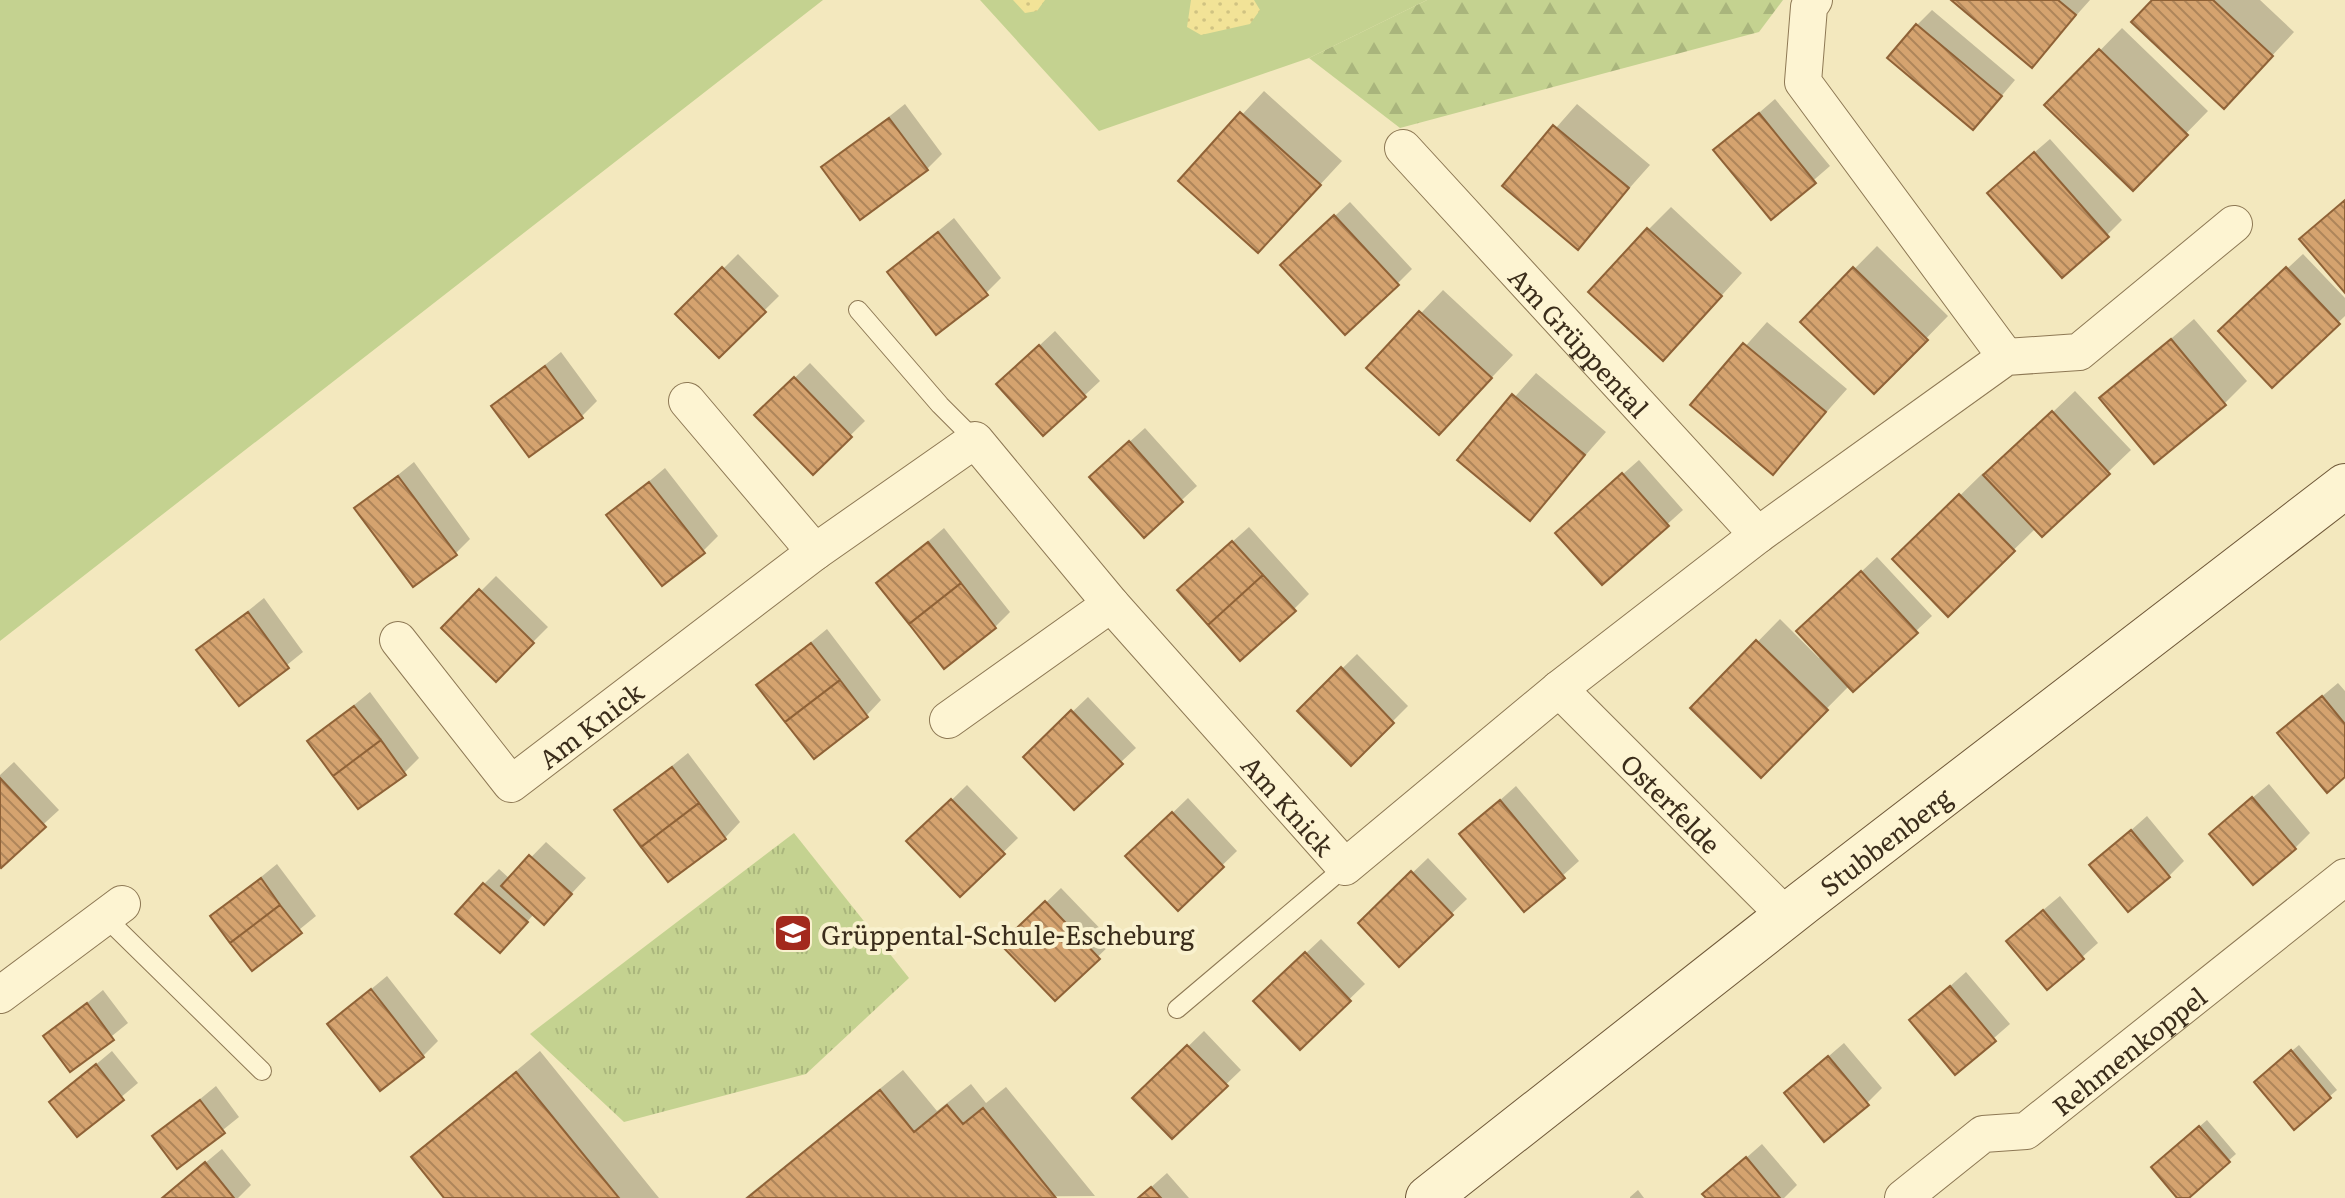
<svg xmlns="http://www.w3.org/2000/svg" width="2345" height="1198" viewBox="0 0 2345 1198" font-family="Literata,serif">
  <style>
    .grass { fill: #c4d290 }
    .forest { fill: url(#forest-firs) }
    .sand { fill: url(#sand-dots) }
    .park { fill: url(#park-tufts) }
    .shadow { fill: #0003 }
    .building { fill: url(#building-back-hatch); stroke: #8f6237; stroke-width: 2 }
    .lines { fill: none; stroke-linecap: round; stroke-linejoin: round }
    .lane-casing { stroke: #8d7854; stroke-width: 20 }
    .street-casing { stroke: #8d7854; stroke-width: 38 }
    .secondary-casing { stroke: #6f5838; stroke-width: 46 }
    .lane { stroke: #fdf4d2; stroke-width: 18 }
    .street { stroke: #fdf4d2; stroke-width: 36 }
    .secondary { stroke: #fdf4d2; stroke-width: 44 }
    .labels { text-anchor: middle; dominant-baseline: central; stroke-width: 8; stroke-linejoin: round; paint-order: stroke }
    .street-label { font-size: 26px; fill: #3b2d1b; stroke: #f9f1ce }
    .poi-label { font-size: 26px; fill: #3b2d1b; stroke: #f9f1ce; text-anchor: start }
  </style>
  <defs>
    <pattern id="forest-firs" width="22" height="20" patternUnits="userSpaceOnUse" patternTransform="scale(2)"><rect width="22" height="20" fill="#c4d290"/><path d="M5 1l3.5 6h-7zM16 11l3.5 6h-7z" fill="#a9b57c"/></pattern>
    <pattern id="sand-dots" width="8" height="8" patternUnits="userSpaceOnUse" patternTransform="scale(2)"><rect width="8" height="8" fill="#f2e397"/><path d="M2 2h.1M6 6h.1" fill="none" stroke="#d0c382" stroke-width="1.8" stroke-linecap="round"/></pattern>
    <pattern id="park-tufts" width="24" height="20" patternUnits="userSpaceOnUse" patternTransform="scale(2)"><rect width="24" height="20" fill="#c4d290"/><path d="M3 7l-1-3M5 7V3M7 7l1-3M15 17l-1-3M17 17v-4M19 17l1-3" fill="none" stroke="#a9b57c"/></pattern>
    <pattern id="building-back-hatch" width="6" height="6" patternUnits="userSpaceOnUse" patternTransform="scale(2)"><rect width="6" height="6" fill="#d5a36f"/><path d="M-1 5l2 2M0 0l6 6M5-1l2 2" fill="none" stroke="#ae855a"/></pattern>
  </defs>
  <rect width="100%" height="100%" fill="#f3e8be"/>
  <path class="grass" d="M0,0H823L0,641Z
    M980,0H1427L1309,58L1099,131Z"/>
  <path class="forest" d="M1427,0H1783L1759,32L1400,128L1309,58Z"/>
  <path class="sand" d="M1013,0H1045L1037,11L1025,13Z
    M1191,0H1254L1260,10L1250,24L1201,35L1187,27Z"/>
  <path class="park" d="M794,833L909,978L806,1074L624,1122L530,1034Z"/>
  <path class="shadow" d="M1954,0H2090L2032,65Z
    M2154,0H2260L2294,32L2246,84Z
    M1932,10L2015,80L1988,112L1917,25Z
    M2122,28L2208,111L2133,188L2047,105Z
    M1264,91L1342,161L1280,228L1181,181Z
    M1775,99L1830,166L1771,217L1716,150Z
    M905,104L942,154L927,169L824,168Z
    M1577,104L1650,165L1577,247L1505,186Z
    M2050,139L2122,220L2107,235L2005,178Z
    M1350,202L1412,269L1397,284L1298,250Z
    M1671,207L1742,273L1685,336L1648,230Z
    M954,218L1001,278L986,293L889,272Z
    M1877,246L1948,316L1874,392L1802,322Z
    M738,254L779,296L719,355L678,314Z
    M2303,254L2345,298V316L2272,385L2236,316Z
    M1443,290L1513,355L1461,410L1369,368Z
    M2194,319L2247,381L2224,404L2102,398Z
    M1767,322L1847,389L1773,472L1693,405Z
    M1055,331L1100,381L1043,434L1013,370Z
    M561,352L597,401L582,416L494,406Z
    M810,363L865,421L813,472L757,415Z
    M1536,373L1606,432L1530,518L1460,459Z
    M2075,391L2131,450L2042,535L2036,528L1948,614L1895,559L1983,473L1986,476Z
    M1145,428L1197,486L1144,535L1107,462Z
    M1639,460L1683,510L1602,583L1573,518Z
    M414,462L470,539L455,554L357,508Z
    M665,468L718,536L703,551L609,515Z
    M1249,527L1309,594L1294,609L1195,575Z
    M944,528L1010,612L995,627L879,583Z
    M1877,557L1932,616L1854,689L1850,685L1761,775L1693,708L1780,619L1819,658L1822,655L1814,616Z
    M496,576L548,627L496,679L444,628Z
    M264,598L303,652L239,704L199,650Z
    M827,629L881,700L866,716L759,685Z
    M1357,654L1408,706L1351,763L1299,711Z
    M2338,683L2345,691V775L2295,719Z
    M370,692L419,758L404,773L310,741Z
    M1088,697L1136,748L1121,762L1025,757Z
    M688,753L740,822L725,838L616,811Z
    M14,762L59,810L0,864V775Z
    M2269,784L2310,833L2295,848L2227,819Z
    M967,785L1018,838L960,894L909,842Z
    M1516,786L1579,861L1525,909L1462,834Z
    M1188,798L1237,851L1178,908L1128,856Z
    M2147,816L2184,861L2169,876L2092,865Z
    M546,842L586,878L559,907L534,914L515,935L484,884L499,869L510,879Z
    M1428,858L1467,899L1399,964L1360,923Z
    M277,864L316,916L252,968L213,916Z
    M1061,888L1113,942L1055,998L1003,944Z
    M2060,896L2098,943L2047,988L2024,926Z
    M1321,939L1365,984L1300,1047L1271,986Z
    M1966,972L2010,1024L1955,1072L1912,1020Z
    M387,976L438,1041L423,1056L329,1024Z
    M103,990L128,1023L70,1070L46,1036Z
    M1204,1031L1241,1070L1172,1136L1135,1098Z
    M1844,1043L1882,1088L1867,1103L1786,1093Z
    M2299,1045L2337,1090L2294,1127L2263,1075Z
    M112,1051L138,1083L77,1134L51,1102Z
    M540,1051L659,1198H447L413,1157Z
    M903,1070L937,1111L971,1084L986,1103L1006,1087L1095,1196L745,1198Z
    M216,1086L239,1117L178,1166L155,1136Z
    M2207,1120L2236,1154L2186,1198H2180L2161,1160Z
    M1762,1144L1797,1185L1784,1198H1709L1705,1194Z
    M222,1149L251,1185L238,1198H163Z
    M1167,1173L1189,1198H1139Z
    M1638,1190L1644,1198H1630V1197Z"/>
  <path class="building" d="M1951,0H2058L2076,15L2032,68Z
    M2152,0H2213L2273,56L2224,109L2131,22Z
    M1916,24L2002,96L1973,130L1887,58Z
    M2099,49L2188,135L2133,191L2044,105Z
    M1240,112L1321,185L1258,253L1178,181Z
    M1759,113L1816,183L1771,220L1713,150Z
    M889,118L928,170L860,220L821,167Z
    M1553,125L1629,188L1578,250L1502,186Z
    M2034,152L2109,237L2062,278L1987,193Z
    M2345,200V293L2299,239Z
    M1334,215L1399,285L1345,335L1280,265Z
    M1647,228L1722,296L1663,361L1588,292Z
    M938,232L988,295L936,335L887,272Z
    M722,267L766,312L719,358L675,314Z
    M1853,267L1928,340L1874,394L1800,322Z
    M2286,267L2340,324L2272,388L2218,331Z
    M1419,311L1492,378L1439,435L1366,368Z
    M2171,339L2226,405L2154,464L2099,398Z
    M1743,343L1826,412L1773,475L1690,405Z
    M1039,345L1086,397L1043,436L996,384Z
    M545,366L583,418L529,457L491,406Z
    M794,377L852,437L813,475L754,415Z
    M1512,394L1585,455L1530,521L1457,460Z
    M2052,411L2110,474L2042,537L1983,475Z
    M1129,441L1183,502L1144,538L1089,477Z
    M1622,473L1669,526L1602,585L1555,533Z
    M398,476L457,555L413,587L354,508Z
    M649,482L705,553L662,586L606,515Z
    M1959,494L2015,551L1948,617L1892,559Z
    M1232,541L1263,575L1208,625L1177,590Z
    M928,542L961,583L909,624L876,583Z
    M1861,571L1918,633L1853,692L1796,631Z
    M1263,575L1296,611L1240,661L1208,625Z
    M961,583L996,628L944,669L909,624Z
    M479,589L534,643L496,682L441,628Z
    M248,612L289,668L239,706L196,650Z
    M1756,640L1828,710L1761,778L1690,708Z
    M811,643L840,680L785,722L756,685Z
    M1341,667L1394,723L1351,766L1297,711Z
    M840,680L868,717L814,759L785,722Z
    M2322,696L2345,724V777L2327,793L2277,733Z
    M354,706L381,740L333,776L307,741Z
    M1071,710L1123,764L1074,810L1023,757Z
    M381,740L406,775L358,809L333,776Z
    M672,767L699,803L641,847L614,810Z
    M0,778L46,827L1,868L0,867Z
    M2252,797L2296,849L2253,885L2209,834Z
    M951,799L1005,854L960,897L906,841Z
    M1500,800L1565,878L1524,912L1459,834Z
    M699,803L726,839L668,882L641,847Z
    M1172,812L1224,867L1178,911L1125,856Z
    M2131,830L2170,877L2128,912L2089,865Z
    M529,855L572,894L544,925L501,886Z
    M1411,871L1453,915L1399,967L1358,923Z
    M261,878L280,905L230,943L210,916Z
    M483,883L528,922L500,953L455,914Z
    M1045,901L1100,959L1055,1001L1000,944Z
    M280,905L302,933L252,971L230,943Z
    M2043,910L2084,959L2047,990L2006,941Z
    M1305,952L1351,1001L1300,1050L1253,1001Z
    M1950,986L1996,1041L1955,1075L1909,1020Z
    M371,989L424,1057L380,1091L327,1024Z
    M87,1003L114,1040L70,1072L43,1036Z
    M1187,1045L1228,1086L1172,1139L1132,1098Z
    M2291,1050L2331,1098L2294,1130L2254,1082Z
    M1828,1056L1869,1105L1824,1142L1784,1093Z
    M96,1064L124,1100L77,1137L49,1102Z
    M516,1072L619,1198H444L411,1157Z
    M880,1090L914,1132L947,1105L963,1124L983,1108L1056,1198H747Z
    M200,1100L225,1133L177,1169L152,1136Z
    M2199,1126L2230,1162L2189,1198H2177L2151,1167Z
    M1746,1157L1780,1198H1706L1702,1194Z
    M205,1162L234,1198H162Z
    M1151,1187L1161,1198H1138Z"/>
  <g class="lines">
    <g class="lane-casing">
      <path id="lane" d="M858,310L940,405L975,440
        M105,917L262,1071
        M1177,1009L1345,867"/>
    </g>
    <g class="street-casing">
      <g id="street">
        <path d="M1814,0L1809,7L1803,82L2006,357"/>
        <path id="s1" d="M1403,148L1758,535"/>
        <path d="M687,401L815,552"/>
        <path id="s2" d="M398,640L511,784L815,552L975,440L1111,604L1345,867L1559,689L1758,535L2006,357L2079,352L2234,224"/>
        <path id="s3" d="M1559,689L1786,916"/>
        <path d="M948,720L1111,604"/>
        <path d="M0,995L122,904"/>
        <path id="s4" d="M1903,1198L1983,1134L2026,1131L2345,877"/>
      </g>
    </g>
    <g class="secondary-casing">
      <g id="secondary">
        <path id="s5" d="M1428,1198L1804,902L2345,486"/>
      </g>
    </g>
    <use href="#lane" class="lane"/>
    <use href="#street" class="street"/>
    <use href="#secondary" class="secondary"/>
  </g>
  <defs>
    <g id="school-square" transform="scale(2)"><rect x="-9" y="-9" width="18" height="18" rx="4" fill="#a3291d" stroke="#f9f1ce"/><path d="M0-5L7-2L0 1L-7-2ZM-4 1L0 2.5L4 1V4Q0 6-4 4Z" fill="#fff"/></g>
  </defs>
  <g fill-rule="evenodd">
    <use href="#school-square" x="793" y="933"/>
  </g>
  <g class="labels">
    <g class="street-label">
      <text stroke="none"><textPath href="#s1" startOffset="262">Am Grüppental</textPath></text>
      <text stroke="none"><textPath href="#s2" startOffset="282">Am Knick</textPath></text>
      <text stroke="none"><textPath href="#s3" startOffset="160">Osterfelde</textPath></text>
      <text stroke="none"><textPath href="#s2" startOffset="1242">Am Knick</textPath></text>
      <text stroke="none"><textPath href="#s5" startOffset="580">Stubbenberg</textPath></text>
      <text stroke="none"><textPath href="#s4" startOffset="276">Rehmenkoppel</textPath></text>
    </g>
    <g class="poi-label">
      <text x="821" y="933">Grüppental-Schule-Escheburg</text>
    </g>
  </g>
</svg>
